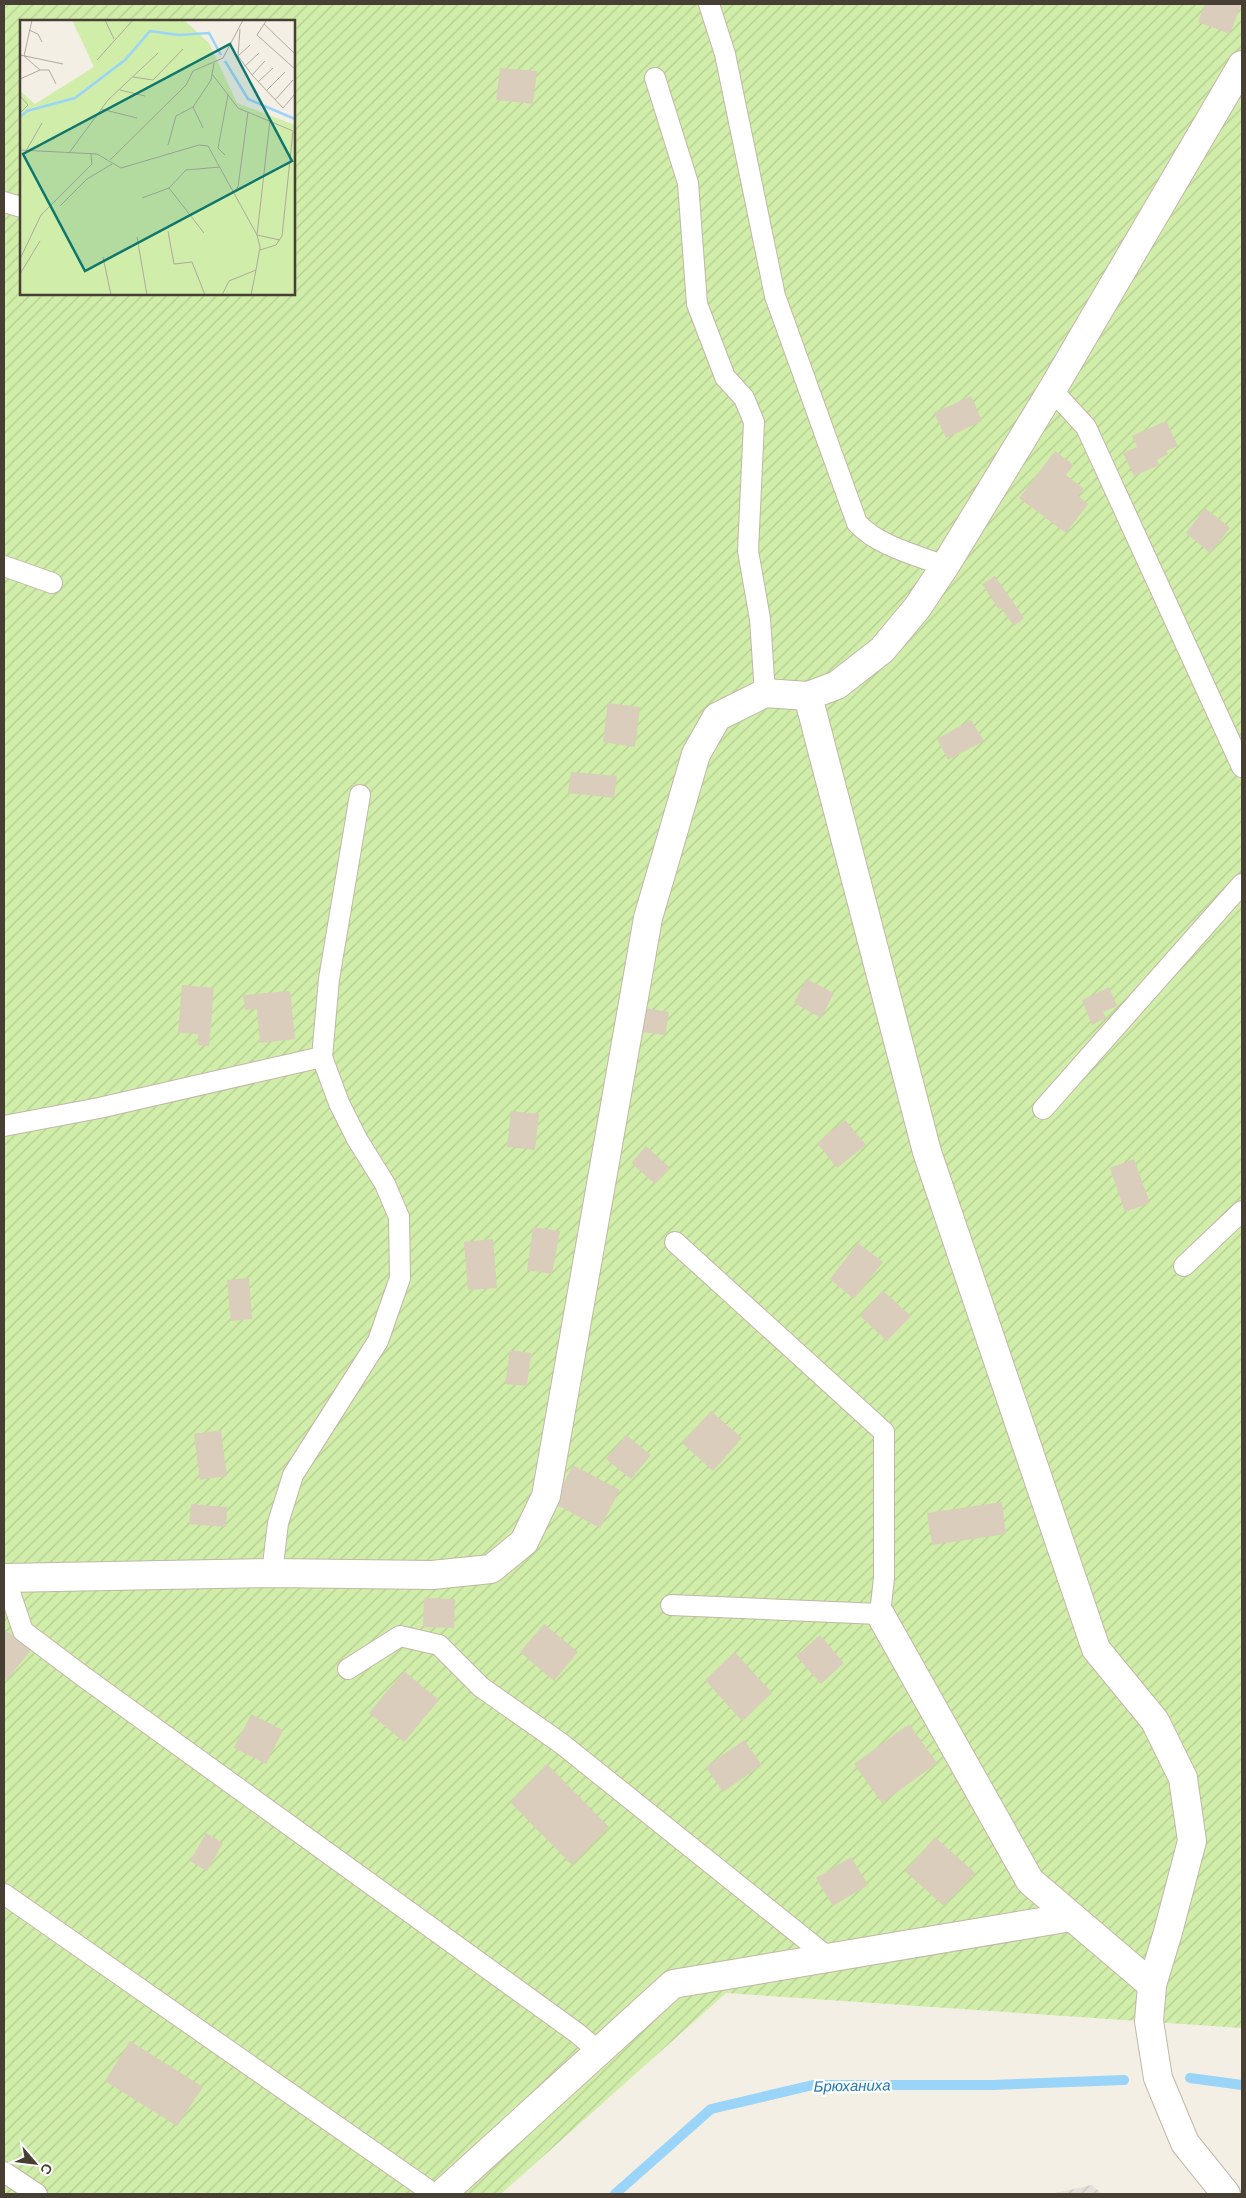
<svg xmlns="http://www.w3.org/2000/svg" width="1246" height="2198" viewBox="0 0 1246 2198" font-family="'Work Sans',sans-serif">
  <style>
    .industrial { fill: url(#industrial-furrows) }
    .garden { fill: url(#garden-furrows); fill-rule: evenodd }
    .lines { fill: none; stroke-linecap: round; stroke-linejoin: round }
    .stream { stroke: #9ad4f8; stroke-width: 10 }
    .building { fill: #dacdbc }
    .service-casing { stroke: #c1b7a6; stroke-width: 22 }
    .minor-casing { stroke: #c1b7a6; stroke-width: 30 }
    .service { stroke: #fff; stroke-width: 20 }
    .minor { stroke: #fff; stroke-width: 28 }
    .labels { text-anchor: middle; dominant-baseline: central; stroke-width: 4.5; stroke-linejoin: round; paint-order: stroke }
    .water-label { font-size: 15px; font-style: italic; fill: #207ab5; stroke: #fff }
    .inset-river { fill: none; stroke: #9ad4f8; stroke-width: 2.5 }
    .inset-road { fill: none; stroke: #afa99e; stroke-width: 1 }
    .view { fill: #0f766e; fill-opacity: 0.15; stroke: #0f766e; stroke-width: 2.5 }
    .inset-edge { fill: none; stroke: #473f34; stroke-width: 2.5 }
  </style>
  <defs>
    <pattern id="industrial-furrows" width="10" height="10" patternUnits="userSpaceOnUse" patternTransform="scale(1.25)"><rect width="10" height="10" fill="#e6e0da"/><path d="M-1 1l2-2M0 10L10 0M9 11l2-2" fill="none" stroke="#c7c1bc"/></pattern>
    <pattern id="garden-furrows" width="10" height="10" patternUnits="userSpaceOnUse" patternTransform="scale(1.25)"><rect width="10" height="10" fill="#d0eda9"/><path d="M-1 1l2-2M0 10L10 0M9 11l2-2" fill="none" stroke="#b4cc92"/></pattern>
  </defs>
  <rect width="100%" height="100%" fill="#f4efe5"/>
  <path class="industrial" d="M1092,2185L1102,2194H1051Z"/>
  <path class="garden" d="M4,4H1242V2028L726,1993L501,2194H4ZM21,21H294V294H21Z"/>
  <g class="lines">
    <path class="stream" d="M1190,2078L1242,2085
      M615,2194L711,2109L813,2085H992L1124,2080"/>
  </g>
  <path class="building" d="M1205,4H1241L1230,34L1198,22Z
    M500,68L537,71L533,104L496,100Z
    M971,396L982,421L946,438L934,413Z
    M1166,421L1178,446L1166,451L1168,454L1157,460L1159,465L1134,476L1123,453L1137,447L1132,436Z
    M1055,451L1074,465L1066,475L1084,489L1078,496L1088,504L1066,533L1019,498Z
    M1205,508L1230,528L1210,553L1186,533Z
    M995,576L1024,618L1014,626L1001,608L999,610L982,584Z
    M608,703L640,707L635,747L603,742Z
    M971,720L984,741L948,760L937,739Z
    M571,772L617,776L614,798L568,793Z
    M806,979L834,993L821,1018L794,1003Z
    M182,985L214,988L209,1046L198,1045V1034L178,1033Z
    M1109,987L1117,1006L1103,1012L1106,1018L1092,1025L1082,1000Z
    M290,991L295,1039L260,1043L257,1009L245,1010L243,995Z
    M646,1008L669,1012L665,1035L642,1032Z
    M511,1111L539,1114L535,1150L507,1147Z
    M845,1120L866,1145L837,1168L817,1143Z
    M646,1146L670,1168L655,1184L631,1163Z
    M1134,1159L1150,1203L1125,1212L1110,1168Z
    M533,1227L560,1231L552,1274L527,1270Z
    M493,1239L497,1288L468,1290L464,1242Z
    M858,1243L883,1262L854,1299L830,1279Z
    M249,1278L252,1319L231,1321L227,1280Z
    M883,1291L911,1316L887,1341L860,1316Z
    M510,1350L531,1353L527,1386L505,1384Z
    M711,1411L742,1438L713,1471L682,1443Z
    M221,1430L227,1476L200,1480L194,1434Z
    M626,1435L651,1455L631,1479L606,1459Z
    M573,1465L620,1490L600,1528L553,1503Z
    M1002,1502L1006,1534L932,1545L927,1513Z
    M191,1504L227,1507L226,1527L189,1524Z
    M424,1598L455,1599L454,1628L423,1627Z
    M544,1624L578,1652L554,1681L520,1652Z
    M4,1629L31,1650L7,1680L4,1678Z
    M820,1635L844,1663L821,1684L796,1656Z
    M735,1652L772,1693L742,1721L705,1680Z
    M404,1671L439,1700L404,1742L369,1713Z
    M251,1714L283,1730L266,1764L234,1748Z
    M909,1724L937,1763L882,1803L854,1764Z
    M744,1740L762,1765L723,1792L706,1767Z
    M547,1764L609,1827L572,1865L510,1802Z
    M206,1833L223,1843L207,1871L190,1861Z
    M935,1837L975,1873L944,1906L905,1871Z
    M851,1857L868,1885L833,1906L816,1878Z
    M130,2041L203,2087L177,2126L105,2081Z"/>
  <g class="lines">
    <g class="service-casing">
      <path id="service" d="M709,4L725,54L775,296L857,523C878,546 916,555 945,566
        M655,78L688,183L697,304L725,377L744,398L754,422L748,551L760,619L765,693
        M4,202L21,207
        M1052,390L1086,427L1242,767
        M4,566L52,583
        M322,1057L329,979L360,795
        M1043,1109L1242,884
        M4,1126L99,1108L322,1057L339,1103L357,1139L385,1184L399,1217L400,1278L378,1341L293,1475L278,1523L272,1573
        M1184,1266L1242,1211
        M5,1578L23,1631L84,1677L577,2033L598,2051
        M671,1605L880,1614L884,1578V1432L675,1242
        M348,1669L400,1636L439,1645L481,1687L562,1744L829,1958
        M4,1894L434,2194
        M4,2172L37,2194"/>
    </g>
    <g class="minor-casing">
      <path id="minor" d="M808,696L927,1152L1096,1649L1155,1721L1183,1778L1192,1841L1168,1932L1152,1985L1149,2021L1158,2078L1185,2143L1226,2194
        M4,1578L272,1573L432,1575L491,1569L524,1542L546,1496L648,918L696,754L717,717L765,693L808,696L837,685L882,650L917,608L945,566L1052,390L1242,65
        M880,1614L1030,1881L1152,1985
        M442,2194L673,1984L1071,1917"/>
    </g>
    <use href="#service" class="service"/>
    <use href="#minor" class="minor"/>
  </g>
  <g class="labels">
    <g class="water-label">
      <text transform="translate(852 2086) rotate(-1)">Брюханиха</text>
    </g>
  </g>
  <g transform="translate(20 20)">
    <rect width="275" height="275" fill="#f4efe5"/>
    <path d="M52,0H164L189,23L217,83L275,105V275H0V71L15,84L74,47Z" fill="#d0eda9"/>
    <path class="inset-river" d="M205,41L228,79L275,99M0,97L7,91L55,78L105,40L130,11L159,15L189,13L201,35"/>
    <path class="inset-road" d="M12,0L4,36L20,50H29L36,64M85,0L94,19M247,0L244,4L275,34M244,4L237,15L275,49M220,9L218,36L232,55L263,88L275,74M9,10L18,14L22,22M0,35L43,44M218,36L230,25M77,40L113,0M225,46L239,33M192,54L218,88L273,111L262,216L256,225L240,230M232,55L245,41M113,57L133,60L163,29M0,59L20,50M238,62L253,48M100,70L125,76M246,71L265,52M0,76L8,85L0,93M255,80L273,60M173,87L183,108M81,89L117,98M250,100L237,215L260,220M148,125L156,96L173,87L191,60L194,43M0,130L77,134L101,148L179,125L188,126L237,215L240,227L236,250L209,261L202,275M6,131L22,103M49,133L88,80L138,33M205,135L198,128L208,75M90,140L166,65L173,51L203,38L223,0M214,172L218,167L228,92M122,178L149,168M40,186L67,159L92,144M148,211L154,244L172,242L185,275M184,213L149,168L166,150L200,147M117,217L127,275M83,237L91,275M0,239L21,195L72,144L71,134M0,254L20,221M231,275L236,250"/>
    <path class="view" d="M210,24L272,141L65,251L3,134Z"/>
    <rect width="275" height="275" class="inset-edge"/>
  </g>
  <rect width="1246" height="2198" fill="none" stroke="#473f34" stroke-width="10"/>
  <g transform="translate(35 2163) rotate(118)" stroke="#ffffff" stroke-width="4" paint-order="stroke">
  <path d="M0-4L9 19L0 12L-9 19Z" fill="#473f34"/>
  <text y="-8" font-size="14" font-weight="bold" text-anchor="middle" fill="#473f34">С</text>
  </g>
</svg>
